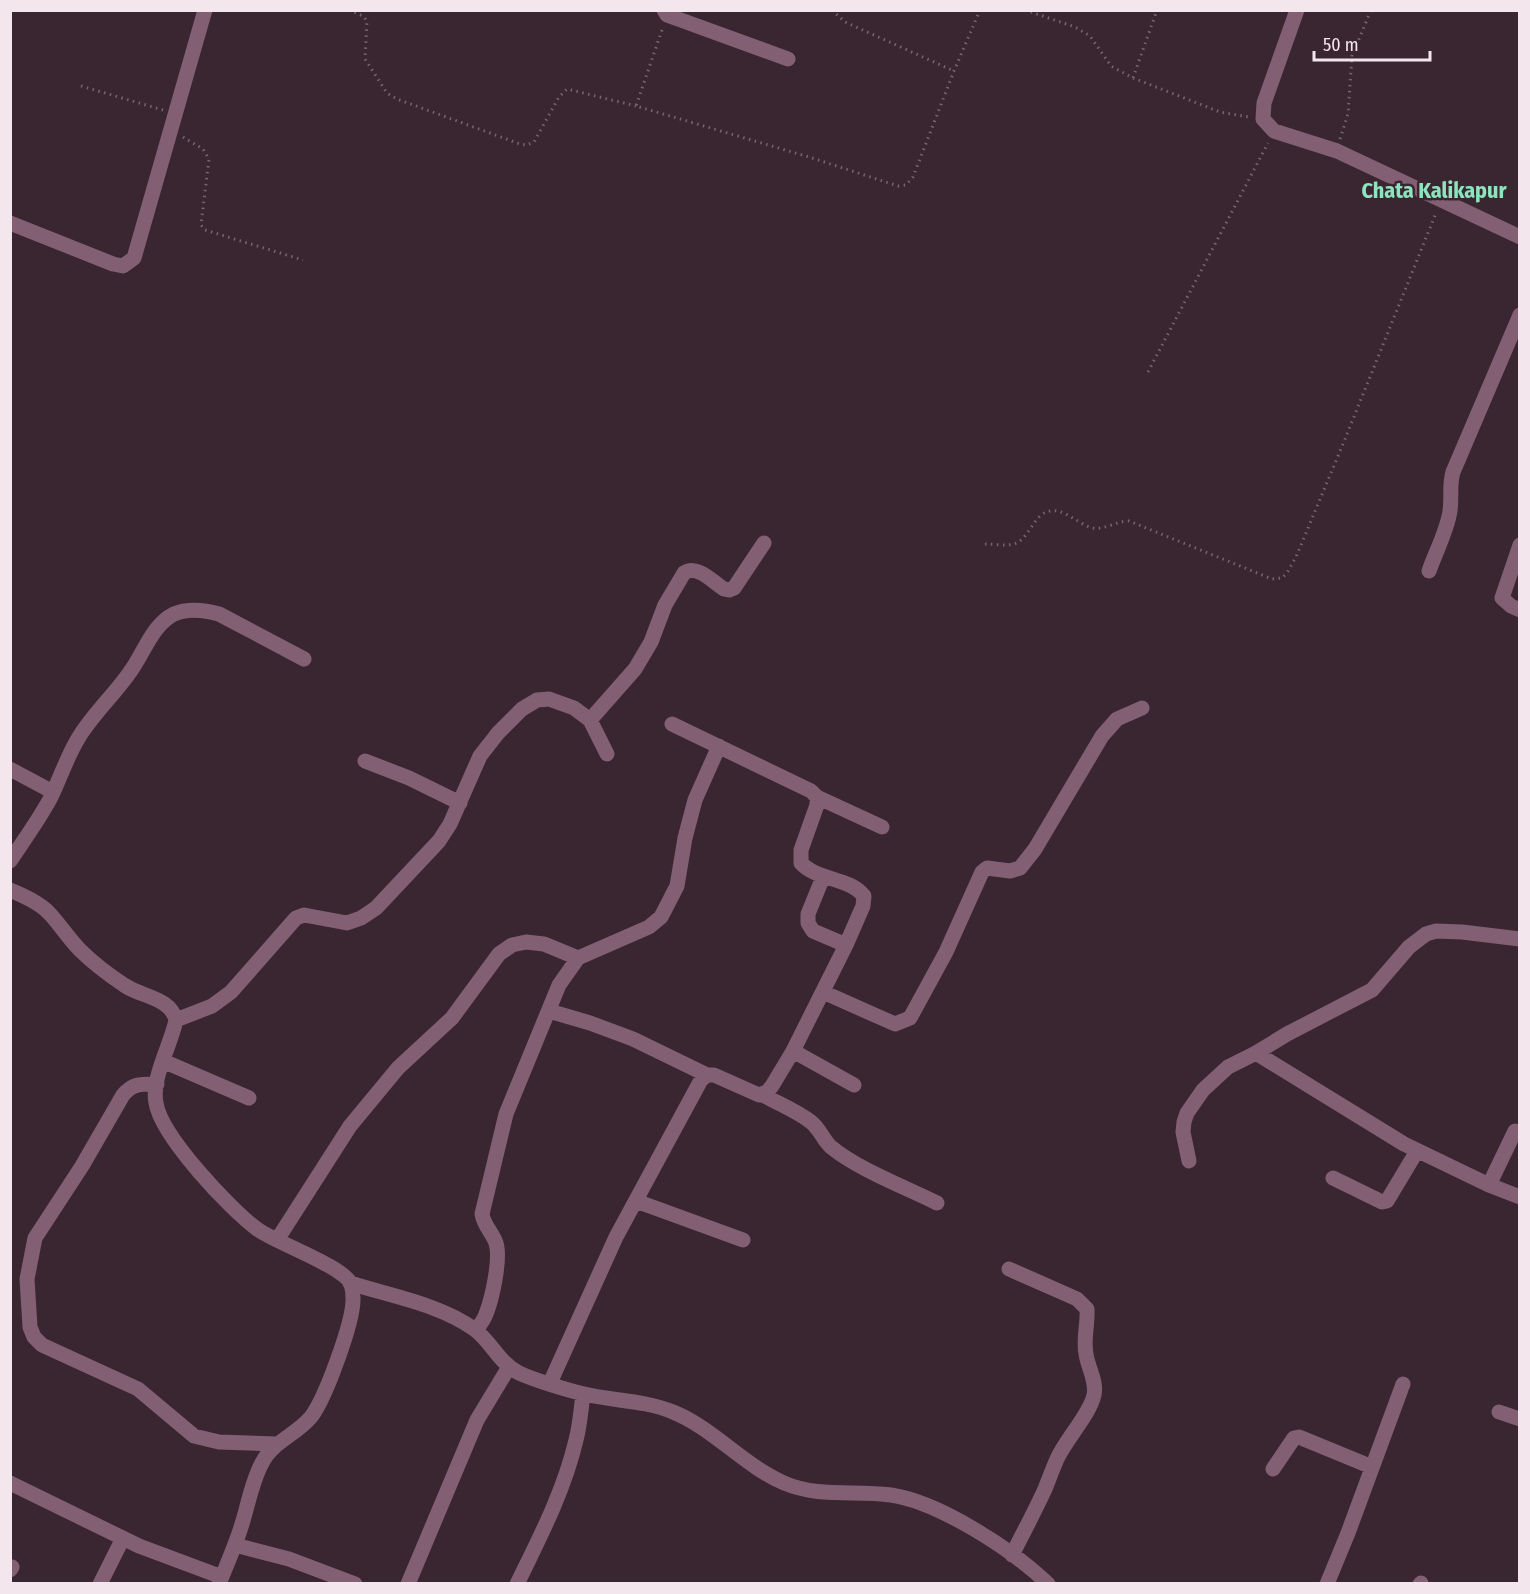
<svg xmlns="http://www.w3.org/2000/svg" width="1530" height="1594" viewBox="0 0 1530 1594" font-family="'Fira Sans Condensed',sans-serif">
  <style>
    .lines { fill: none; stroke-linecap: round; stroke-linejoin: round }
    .path { stroke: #76656f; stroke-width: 3; stroke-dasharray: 1.5 4.5; stroke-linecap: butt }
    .minor { stroke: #835f73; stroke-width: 15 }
    .labels { text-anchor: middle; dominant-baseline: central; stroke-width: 5; stroke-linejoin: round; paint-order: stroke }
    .district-label { font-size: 22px; font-weight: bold; fill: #8ee4be; stroke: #392631 }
  </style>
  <rect width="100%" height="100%" fill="#392631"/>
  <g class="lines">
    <path class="path" d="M349,10L363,16L367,21L365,59L387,93L397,99L520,144L527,145L534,142L559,97L567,89L636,106
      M832,10L845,22L954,71
      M1025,10L1075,27L1090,36L1111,66L1133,78L1220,112L1249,117
      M662,30L636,106L809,157L898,186L906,185L913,177L954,71L980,10
      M1133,78L1157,10
      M81,86L163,110
      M183,137L203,149L209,159L201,225L205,230L303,260
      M1340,139L1348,114L1352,56L1371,10
      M1148,372L1268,143
      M985,544C995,544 1007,547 1017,543C1030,536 1035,513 1050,511C1064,508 1079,525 1093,528C1105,530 1116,521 1129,521L1272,579L1282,578L1287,573L1296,557L1343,444L1436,213"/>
    <path class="minor" d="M664,10L667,15L788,59
      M1297,10L1264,103L1263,119L1274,131L1337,151L1520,237
      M10,223L113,264L123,266L134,258L205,10
      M1520,545L1502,598L1511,606L1520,610
      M1429,571C1436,551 1447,531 1450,511C1452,497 1449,485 1453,472L1520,315
      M590,720L635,669L651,642L665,605L684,573C697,564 713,582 724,589L729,590L734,588L764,543
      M365,761L409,778L460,803
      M10,769L53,792
      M817,797L882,827
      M10,861C24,840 38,821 50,799C60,779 67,756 79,737C94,713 114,695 130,672C144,653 152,625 174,614C188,608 205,610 219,614L304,659
      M823,877L808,914V923L813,931L846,945
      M10,890C24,896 40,903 50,914C61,926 69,939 80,950C93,963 109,975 124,985C141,997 170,997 176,1020C171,1045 151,1078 156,1103C161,1136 230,1209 257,1229C276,1243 343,1266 351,1284C352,1287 353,1294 353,1298C354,1321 325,1399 311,1417C296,1435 272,1442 262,1463C252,1481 248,1505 242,1524C236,1544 227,1564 219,1584
      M823,992L895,1024L910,1018L946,952L982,872L987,868L1010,871L1020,868L1035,849L1102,736L1117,719L1142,708
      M549,1011L590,1023L633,1039L707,1075
      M176,1020L212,1006L231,992L296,918L304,915L347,923L361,918L376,908L439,841L450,824L480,756L498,733L522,709L537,700L549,699L574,708L590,720L607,754
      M793,1051L854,1085
      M1256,1053L1404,1144L1489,1185L1520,1197
      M163,1061L249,1098
      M157,1084C142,1084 133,1083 123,1095L82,1166L35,1238L27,1279L30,1327L34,1337L42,1345L138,1389L194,1436L219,1442L276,1444
      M763,1095C779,1104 797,1111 811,1122C820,1129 823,1140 831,1147C859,1170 905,1187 937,1203
      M1189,1161L1183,1132L1184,1122L1187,1113L1203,1090L1228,1067L1256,1053L1287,1034L1372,990L1409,947L1426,934L1436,931L1462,932L1520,939
      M1333,1178L1382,1202L1387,1201L1417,1151
      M1489,1185L1515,1131
      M636,1201L743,1240
      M277,1240L350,1126L398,1068L452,1018L499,954L512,945L526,942L544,944L578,958
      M1009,1269L1077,1299L1087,1309C1088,1324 1083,1339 1086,1354C1088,1368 1097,1381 1094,1395C1090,1414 1066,1439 1057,1459C1053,1468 1049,1479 1045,1489C1035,1511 1023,1533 1012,1555
      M350,1283C391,1296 439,1304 474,1329C491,1341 499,1363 519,1373C534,1380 567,1390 584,1394C613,1401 644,1400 673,1412C713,1428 743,1465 784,1483C819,1498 855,1490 891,1495C939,1502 1013,1550 1048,1584
      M476,1330C480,1325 484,1320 486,1314C492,1299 501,1259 496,1243C492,1232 484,1226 482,1214L506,1114L559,985L578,958L649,927L661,917L677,886L685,838L695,800L719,746
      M550,1383L616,1237L701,1080L707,1075H714L759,1095L767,1092L772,1086L793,1051L846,945L863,906L864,896C849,877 818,881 801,863V850L817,805V797L811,791L672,724
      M1499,1412L1520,1419
      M1273,1469L1294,1438L1299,1437L1372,1467
      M10,1483L139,1546L222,1577
      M235,1545L289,1559L355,1584
      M10,1570L12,1567
      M100,1584L123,1538
      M408,1584L477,1420L509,1367
      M517,1584C540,1537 564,1491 576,1440C580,1425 581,1409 583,1394
      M1327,1584L1348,1533L1403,1384
      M1420,1584L1421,1583"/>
  </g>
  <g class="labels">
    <g class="district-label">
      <text x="1434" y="190">Chata Kalikapur</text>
    </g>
  </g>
  <rect width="1530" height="1594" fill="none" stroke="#f3e6ed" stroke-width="24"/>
  <path d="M1314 51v9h116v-9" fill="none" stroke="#f3e6ed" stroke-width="3"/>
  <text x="1323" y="51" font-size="18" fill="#f3e6ed" stroke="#392631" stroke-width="4.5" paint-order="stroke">50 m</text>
</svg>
